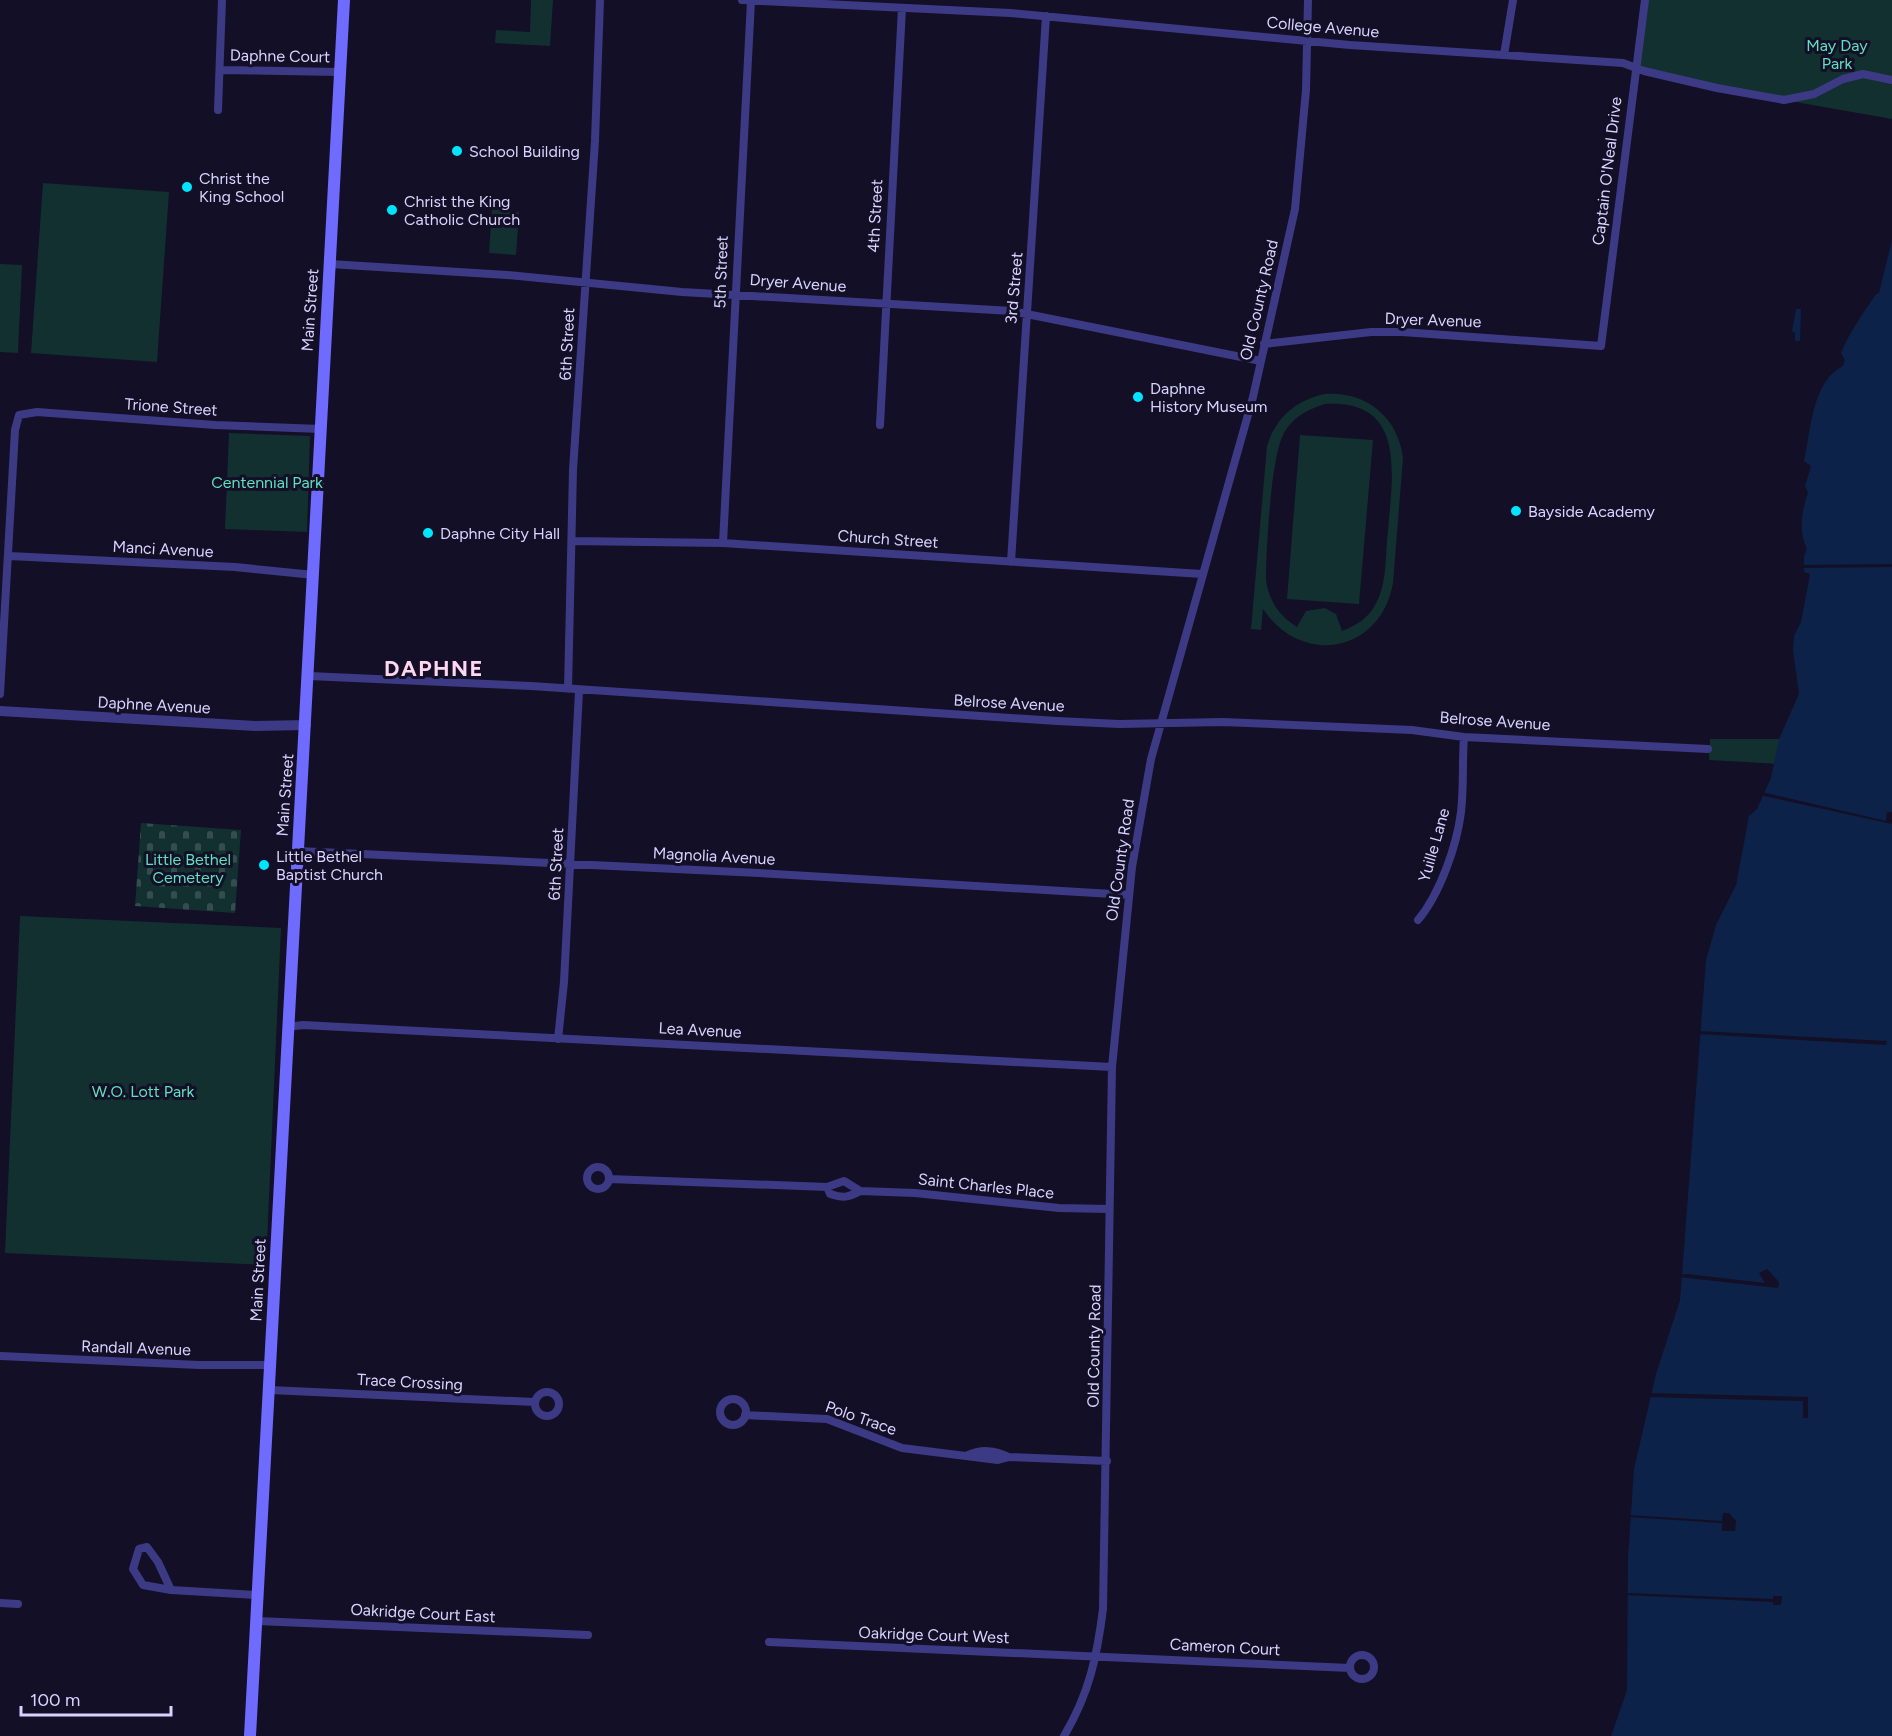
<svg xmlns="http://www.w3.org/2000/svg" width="1892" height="1736" viewBox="0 0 1892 1736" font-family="Figtree,sans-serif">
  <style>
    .green { fill: #12302f; fill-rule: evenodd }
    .cemetery { fill: url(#cemetery-stones) }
    .water { fill: #0c2248 }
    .pier { fill: #130f26 }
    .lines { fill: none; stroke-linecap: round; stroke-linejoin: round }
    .minor { stroke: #3d3a85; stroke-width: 8 }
    .tertiary { stroke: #3d3a85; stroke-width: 10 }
    .secondary { stroke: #6f6bff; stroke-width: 12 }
    .poi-dot { fill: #00e5ff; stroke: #130f26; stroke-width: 2 }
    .labels { text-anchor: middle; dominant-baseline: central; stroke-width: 6; stroke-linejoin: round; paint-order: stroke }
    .street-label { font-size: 16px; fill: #d9d4ff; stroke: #130f26 }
    .park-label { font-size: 16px; fill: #5fe0c0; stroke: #130f26 }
    .poi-label { font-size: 16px; fill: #d9d4ff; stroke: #130f26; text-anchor: start }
    .district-label { font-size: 22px; font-weight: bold; letter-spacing: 1.5px; fill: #ffd6f0; stroke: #130f26 }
  </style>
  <defs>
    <pattern id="cemetery-stones" width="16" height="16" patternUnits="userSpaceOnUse" patternTransform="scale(1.5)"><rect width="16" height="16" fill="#12302f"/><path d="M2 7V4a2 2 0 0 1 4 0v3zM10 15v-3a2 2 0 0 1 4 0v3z" fill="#344d4e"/></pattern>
  </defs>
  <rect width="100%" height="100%" fill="#130f26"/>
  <path class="green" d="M531,0H553L550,46L495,43L496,30L530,32Z
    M1645,0H1892V119L1784,100L1634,67Z
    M43,183L169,192L157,362L31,353Z
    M492,209L519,212L516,255L489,253Z
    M0,264L22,265L18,353L0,352Z
    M1325,394C1366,391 1398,417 1403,458L1393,583C1381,653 1301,667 1263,609L1261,630L1251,629L1267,446C1276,417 1296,400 1325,394ZM1325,404C1408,399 1392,477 1388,530C1385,555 1388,585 1374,607C1367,619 1355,626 1342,631L1336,614L1325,608L1306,611L1297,627C1279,616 1269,601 1266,580C1266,551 1271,455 1284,433C1293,417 1308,409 1325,404Z
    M229,433L310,436L307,532L225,529Z
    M1300,435L1373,440L1359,604L1287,599Z
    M1710,739H1779L1781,764L1709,760Z
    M20,916L281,928L266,1265L5,1253Z"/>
  <path class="cemetery" d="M141,823L241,830L235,913L135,906Z"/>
  <path class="water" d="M1892,240V1736H1611L1627,1690L1628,1557L1634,1469L1656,1374L1680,1300L1706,960L1716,925L1736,885L1749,816L1757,809L1771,778L1779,739L1799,694L1793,651L1794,636L1801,622L1810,574L1804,572V556L1807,548C1798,534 1802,508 1808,493L1805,486L1811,466L1804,461C1811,430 1812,381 1843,366L1845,360L1841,353C1849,333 1863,313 1876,294L1879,293Z
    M1796,309H1801L1800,341H1795V332H1792Z"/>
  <path class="pier" d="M1892,564V567L1801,568V565Z
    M1762,792L1886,821L1887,812H1892V824L1760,795Z
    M1698,1031L1887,1041L1886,1045L1698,1034Z
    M1767,1269L1779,1282L1778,1288L1679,1277V1275L1687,1274L1765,1283L1759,1273Z
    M1649,1393L1808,1397V1418H1803V1401L1648,1397Z
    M1723,1513H1729L1736,1521L1735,1531H1722V1523L1628,1517V1515L1722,1521Z
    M1626,1593L1773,1599V1596H1782L1781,1605H1773V1602L1626,1595Z"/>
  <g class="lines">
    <path class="minor" d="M742,0L1010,13L1350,45L1623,63L1644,71L1717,88L1784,100L1814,94L1843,79L1863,74L1892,80
      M1504,55L1513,0
      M220,70L339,72
      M218,110L222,0
      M330,264L507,275L682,292L1012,311L1261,361
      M1264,344L1371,332H1402L1601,346L1645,0
      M880,425L902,8
      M572,541L723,543L1202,574
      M723,543L751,1
      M9,556L235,567L314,575
      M1011,562L1046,16
      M309,676L531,686L1057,721L1119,724L1223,722L1412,730L1464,737L1708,749
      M568,689L573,470L595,141L600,0
      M0,694L15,430L19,415L37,412L215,425L321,429
      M298,851L759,873L1129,895
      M1418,920C1440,894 1457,845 1461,812C1464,787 1462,762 1464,737
      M287,1027L303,1025L1112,1067
      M558,1039L564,982L579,691
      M587 1178a11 11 0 1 1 22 0a11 11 0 1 1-22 0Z
      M609,1179L827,1187L844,1181L860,1191L915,1193L1059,1208L1109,1209
      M827,1187L830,1194C843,1198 848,1198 860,1191
      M0,1356L199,1365H271
      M270,1390L534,1402
      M535 1404a12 12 0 1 1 24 0a12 12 0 1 1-24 0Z
      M720 1412a13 13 0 1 1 26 0a13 13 0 1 1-26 0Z
      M745,1415L827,1419L902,1448L998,1460L1009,1457L1107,1461
      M968,1455C982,1449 994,1450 1009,1457
      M147,1547L158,1562L171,1590L143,1585L133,1569L139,1549Z
      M171,1590L257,1595
      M0,1603L18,1604
      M257,1621L588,1635
      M769,1642L1350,1668
      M1350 1667a12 12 0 1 1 24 0a12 12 0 1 1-24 0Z
      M1064,1736C1089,1694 1097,1657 1103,1609L1112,1067L1132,867L1151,759L1253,397L1295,209L1306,90L1308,0"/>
    <path class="tertiary" d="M0,711L255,726L306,725"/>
    <path class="secondary" d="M250,1736L344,0"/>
  </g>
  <g class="poi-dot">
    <circle cx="457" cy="151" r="6"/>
    <circle cx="187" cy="187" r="6"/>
    <circle cx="392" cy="210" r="6"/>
    <circle cx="1138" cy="397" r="6"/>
    <circle cx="1516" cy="511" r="6"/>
    <circle cx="428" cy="533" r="6"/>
    <circle cx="264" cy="865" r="6"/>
  </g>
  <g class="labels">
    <g class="street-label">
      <text transform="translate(1323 27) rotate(5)">College Avenue</text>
      <text transform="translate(280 56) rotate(1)">Daphne Court</text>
      <text transform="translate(1607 171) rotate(-83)">Captain O'Neal Drive</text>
      <text transform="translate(875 216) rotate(-87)">4th Street</text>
      <text transform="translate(721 272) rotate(-88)">5th Street</text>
      <text transform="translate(798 283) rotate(4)">Dryer Avenue</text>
      <text transform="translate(1014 288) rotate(-85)">3rd Street</text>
      <text transform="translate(1259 300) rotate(-77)">Old County Road</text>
      <text transform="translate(310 310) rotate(-86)">Main Street</text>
      <text transform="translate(1433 320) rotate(2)">Dryer Avenue</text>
      <text transform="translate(567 344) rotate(-87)">6th Street</text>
      <text transform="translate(171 407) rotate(4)">Trione Street</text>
      <text transform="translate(888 539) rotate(4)">Church Street</text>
      <text transform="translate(163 549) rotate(3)">Manci Avenue</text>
      <text transform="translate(1009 703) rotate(3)">Belrose Avenue</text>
      <text transform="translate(154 705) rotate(3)">Daphne Avenue</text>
      <text transform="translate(1495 721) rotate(4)">Belrose Avenue</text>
      <text transform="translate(285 795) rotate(-86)">Main Street</text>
      <text transform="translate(1434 845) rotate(-74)">Yuille Lane</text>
      <text transform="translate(714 856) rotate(3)">Magnolia Avenue</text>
      <text transform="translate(1120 860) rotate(-82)">Old County Road</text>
      <text transform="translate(556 864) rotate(-87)">6th Street</text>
      <text transform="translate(700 1030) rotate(3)">Lea Avenue</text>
      <text transform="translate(986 1186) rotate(6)">Saint Charles Place</text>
      <text transform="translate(258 1280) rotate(-87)">Main Street</text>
      <text transform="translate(1094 1346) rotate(-89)">Old County Road</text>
      <text transform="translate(136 1348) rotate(2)">Randall Avenue</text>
      <text transform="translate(410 1382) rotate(3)">Trace Crossing</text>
      <text transform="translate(861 1418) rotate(19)">Polo Trace</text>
      <text transform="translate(423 1613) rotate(3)">Oakridge Court East</text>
      <text transform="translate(934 1635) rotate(2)">Oakridge Court West</text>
      <text transform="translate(1225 1647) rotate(3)">Cameron Court</text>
    </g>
    <g class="park-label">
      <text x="1837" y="45">May Day<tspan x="1837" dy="18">Park</tspan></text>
      <text x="267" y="482">Centennial Park</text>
      <text x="188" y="859">Little Bethel<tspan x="188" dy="18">Cemetery</tspan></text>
      <text x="143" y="1091">W.O. Lott Park</text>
    </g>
    <g class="poi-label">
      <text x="469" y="151">School Building</text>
      <text x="199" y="178">Christ the<tspan x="199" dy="18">King School</tspan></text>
      <text x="404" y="201">Christ the King<tspan x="404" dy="18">Catholic Church</tspan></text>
      <text x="1150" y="388">Daphne<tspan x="1150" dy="18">History Museum</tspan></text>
      <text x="1528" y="511">Bayside Academy</text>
      <text x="440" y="533">Daphne City Hall</text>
      <text x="276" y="856">Little Bethel<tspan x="276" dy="18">Baptist Church</tspan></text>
    </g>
    <g class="district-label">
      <text x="434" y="668">DAPHNE</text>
    </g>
  </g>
  <path d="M21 1706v9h150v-9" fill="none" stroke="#d9d4ff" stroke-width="3"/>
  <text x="30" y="1706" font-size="18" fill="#d9d4ff" stroke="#130f26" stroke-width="4.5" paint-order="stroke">100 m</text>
</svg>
